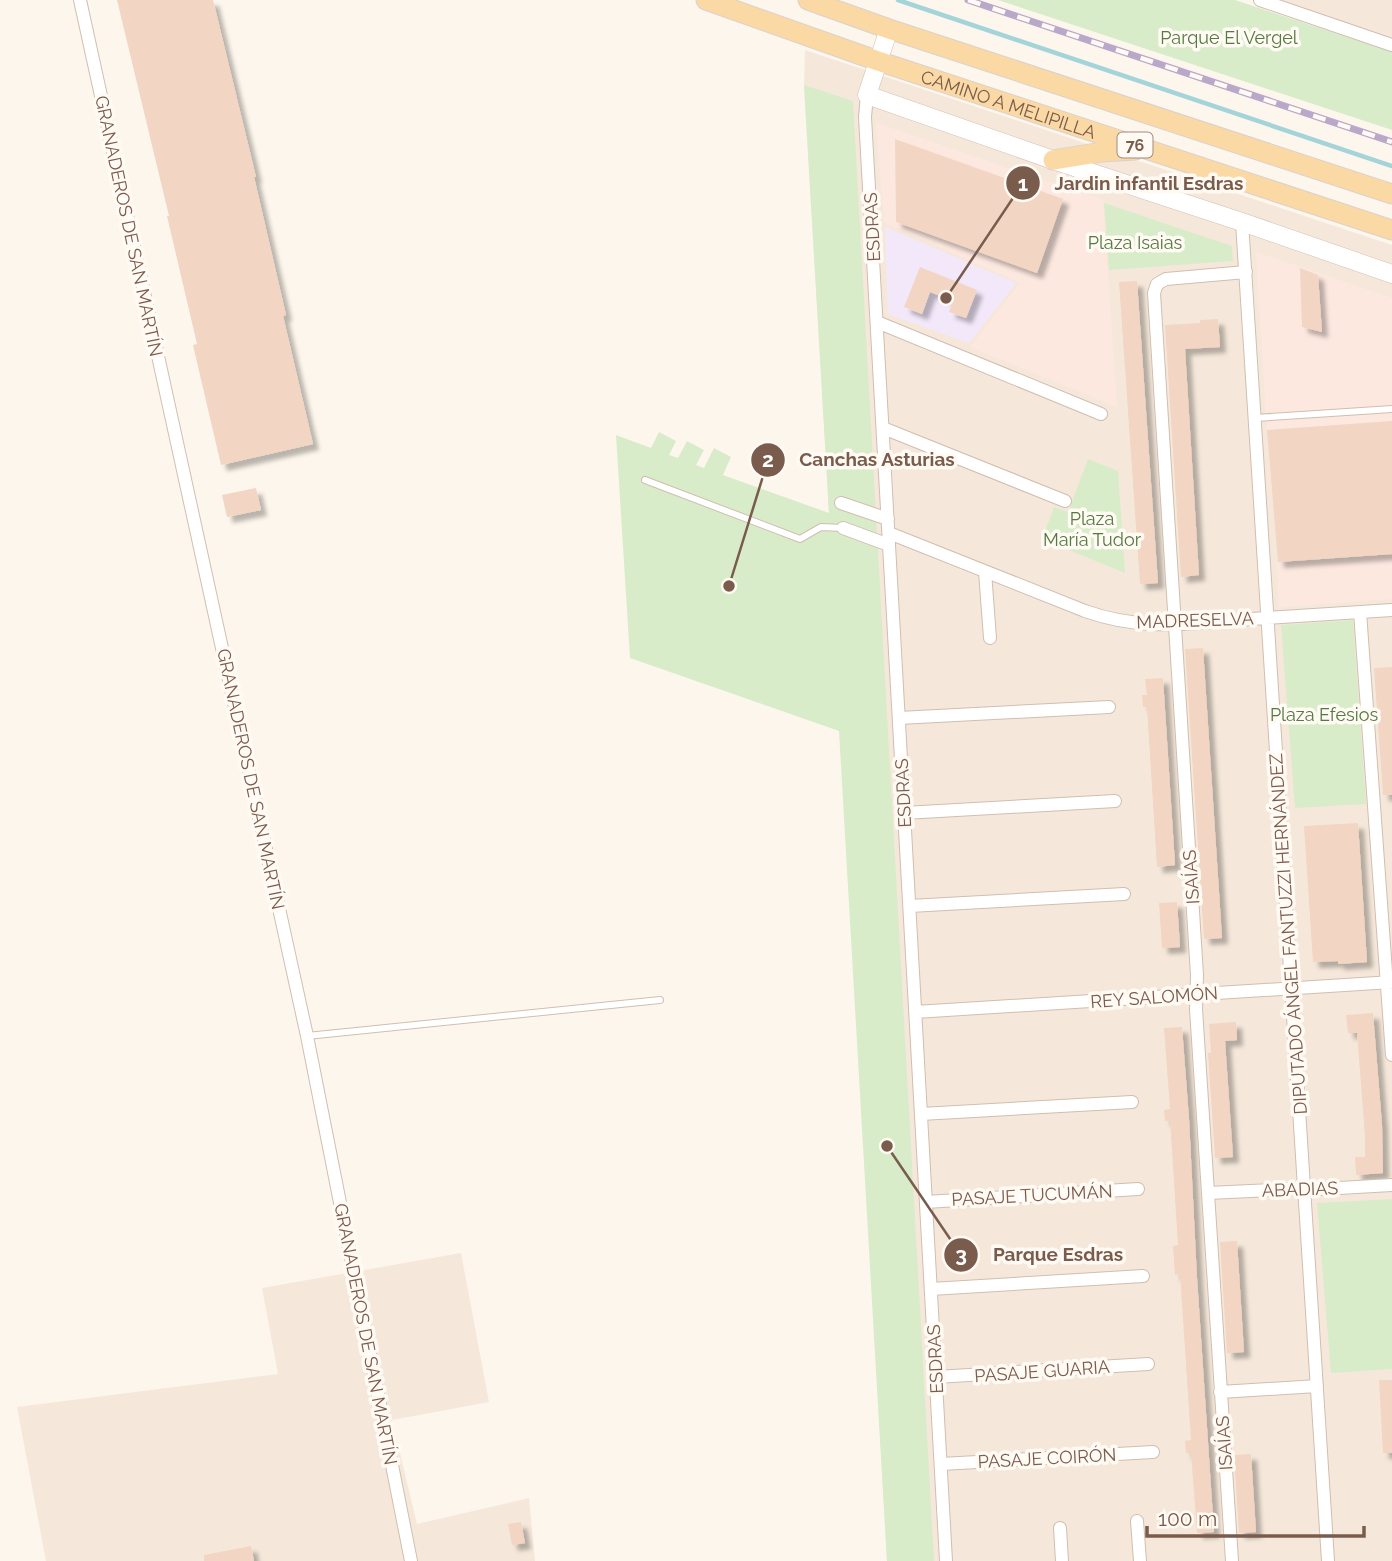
<svg xmlns="http://www.w3.org/2000/svg" width="1392" height="1561" viewBox="0 0 1392 1561" font-family="Raleway,sans-serif">
  <style>
    .residential { fill: #f5e8da }
    .commercial { fill: #fde8e0 }
    .education { fill: #f3e8fa }
    .green { fill: #d8ecc9 }
    .lines { fill: none; stroke-linecap: round; stroke-linejoin: round }
    .stream { stroke: #a5d3da; stroke-width: 4.5 }
    .building { fill: #f3d5c3; filter: url(#shadow) }
    .lane-casing { stroke: #d1beb0; stroke-width: 8 }
    .street-casing { stroke: #d1beb0; stroke-width: 14 }
    .secondary-casing { stroke: #d6c0b0; stroke-width: 19 }
    .primary-casing { stroke: #dad1cd; stroke-width: 21 }
    .lane { stroke: #fff; stroke-width: 6 }
    .street { stroke: #fff; stroke-width: 12 }
    .secondary { stroke: #fff; stroke-width: 18 }
    .primary { stroke: #fbd9a5; stroke-width: 19 }
    .rail-casing { stroke: #b9a8c9; stroke-width: 7 }
    .rail { stroke: #fffaf3; stroke-width: 4.5; stroke-dasharray: 13; stroke-linecap: butt }
    .labels { text-anchor: middle; dominant-baseline: central; stroke-width: 7; stroke-linejoin: round; paint-order: stroke }
    .shield { fill: #fffaf3; stroke: #a28b7f; stroke-width: 2 }
    .shield-label { font-size: 16px; font-weight: bold; fill: #7a5c4d }
    .park-label { font-size: 18px; fill: #537a41; stroke: #fffaf3 }
    .street-label { font-size: 18px; fill: #7a5c4d; stroke: #fffaf3 }
    .leader { fill: none; stroke: #7a5c4d; stroke-width: 2.5 }
    .callout-dot { fill: #7a5c4d; stroke: #fffaf3; stroke-width: 2.5 }
    .mark-label { font-size: 21px; text-anchor: middle; font-weight: bold; fill: #fff }
    .callout-label { font-size: 19px; text-anchor: middle; font-weight: bold; fill: #7a5c4d; stroke: #fffaf3; stroke-width: 7; stroke-linejoin: round; paint-order: stroke }
  </style>
  <defs>
    <filter id="shadow"><feDropShadow dx="6" dy="6" stdDeviation="2" flood-color="#0004"/></filter>
  </defs>
  <rect width="100%" height="100%" fill="#fdf6ec"/>
  <path class="residential" d="M1279,0H1392V37Z
    M805,50L1392,245V1561H887L824,424L804,85Z
    M461,1253L489,1402L392,1420L417,1524L529,1498L535,1561H46L17,1407L278,1374L262,1288Z"/>
  <path class="commercial" d="M876,123L1103,200L1117,407L970,347L1020,283L884,222Z
    M1256,252L1392,298V421L1267,430Z
    M1392,554V599L1279,607L1277,562Z"/>
  <path class="education" d="M885,227L1016,283L969,343L888,314Z"/>
  <path class="green" d="M998,0H1235L1392,52V130Z
    M804,85L853,101L934,1561H887L839,731L630,658L616,435L651,448L659,432L676,441L669,455L678,458L687,441L704,450L696,465L704,468L714,448L731,457L723,475L829,513Z
    M1104,203L1232,246L1233,261L1109,270Z
    M1088,459L1118,471L1125,573L1042,539L1054,507L1068,512Z
    M1353,620L1366,804L1295,808L1281,625Z
    M1392,1199V1369L1331,1373L1317,1203Z"/>
  <g class="lines">
    <path class="stream" d="M898,0L1392,166"/>
  </g>
  <path class="building" d="M117,0H213L256,177H254L286,315L283,316L313,444L221,465L193,345L197,344L167,216H169Z
    M895,139L1063,199L1037,273L896,222Z
    M920,267L977,290L966,318L949,312L953,301L930,292L922,314L904,307Z
    M1300,268L1318,275L1322,332L1302,327Z
    M1137,281L1158,583L1140,584L1119,282Z
    M1218,319L1220,347L1185,349L1199,575L1181,577L1165,325L1200,323V320Z
    M1392,421V554L1278,562L1267,430Z
    M256,488L261,510L227,517L222,495Z
    M1203,648L1222,938L1204,939L1185,649Z
    M1392,667V795H1383L1374,668Z
    M1163,678L1175,865L1157,867L1147,707H1143L1142,695H1147L1145,679Z
    M1358,823L1367,962L1338,964V961L1313,962L1304,826Z
    M1177,902L1180,947L1162,948L1159,903Z
    M1373,1013L1382,1125L1383,1173L1356,1175L1355,1157H1365V1136L1357,1033H1348L1346,1015Z
    M1236,1022L1237,1040L1225,1041L1233,1157L1215,1158L1208,1053H1211L1209,1024Z
    M1182,1027L1189,1119L1197,1278L1214,1532L1197,1533L1191,1453H1186L1185,1441L1191,1440L1180,1274L1175,1275L1173,1246L1178,1245L1170,1120L1165,1121L1164,1110L1170,1109L1164,1028Z
    M1237,1241L1244,1352L1227,1353L1220,1242Z
    M1379,1380H1392V1453H1383Z
    M1251,1454L1256,1532L1239,1533L1234,1455Z
    M521,1522L525,1543L512,1545L508,1524Z
    M251,1546L254,1561H204V1555Z"/>
  <g class="lines">
    <g class="lane-casing">
      <path id="lane" d="M1255,418L1392,409
        M645,480L800,539L821,527L843,528
        M307,1036L660,1000"/>
    </g>
    <g class="street-casing">
      <path id="street" d="M80,0L307,1036L411,1561
        M1260,0L1392,45
        M867,95L865,117L946,1561
        M1242,222L1328,1561
        M877,322L1101,414
        M883,428L1065,501
        M841,503L888,519
        M843,528L889,545
        M889,533L1085,611C1144,632 1191,623 1251,619C1298,616 1345,613 1392,610
        M985,572L990,638
        M1360,612L1392,1055
        M899,718L1109,707
        M904,813L1115,801
        M910,906L1124,894
        M915,1012L1392,982
        M921,1114L1132,1102
        M1208,1193L1292,1189L1304,1190L1392,1185
        M926,1202L1138,1189
        M931,1289L1143,1276
        M936,1377L1148,1364
        M1220,1392L1317,1386
        M941,1464L1153,1452
        M1137,1521L1140,1561
        M1060,1528L1062,1561
        M1232,1561L1196,1009L1197,975L1154,293L1157,284L1166,279L1246,272"/>
    </g>
    <g class="secondary-casing">
      <path id="secondary" d="M889,29L867,95L1053,160L1242,222L1392,274"/>
    </g>
    <g class="primary-casing">
      <g id="primary">
        <path id="s1" d="M706,0L878,61L1392,230"/>
        <path d="M808,0L889,29L1392,194"/>
        <path d="M1053,160L1102,152L1135,150"/>
      </g>
    </g>
    <use href="#lane" class="lane"/>
    <use href="#street" class="street"/>
    <use href="#secondary" class="secondary"/>
    <use href="#primary" class="primary"/>
    <g class="rail-casing">
      <path id="rail" d="M968,0L1392,142"/>
    </g>
    <use href="#rail" class="rail"/>
  </g>
  <g class="labels">
    <rect class="shield" x="1117.5" y="132.5" width="35" height="25" rx="5"/>
    <g class="shield-label">
      <text x="1135" y="145">76</text>
    </g>
    <g class="park-label">
      <text x="1229" y="37">Parque El Vergel</text>
      <text x="1135" y="242">Plaza Isaias</text>
      <text x="1092" y="518">Plaza<tspan x="1092" dy="21">María Tudor</tspan></text>
      <text x="1324" y="714">Plaza Efesios</text>
    </g>
    <g class="street-label">
      <text stroke="none"><textPath href="#s1" startOffset="320">CAMINO A MELIPILLA</textPath></text>
      <text transform="translate(129 226) rotate(78)">GRANADEROS DE SAN MARTÍN</text>
      <text transform="translate(872 227) rotate(-93)">ESDRAS</text>
      <text transform="translate(1195 620) rotate(-2)">MADRESELVA</text>
      <text transform="translate(251 779) rotate(78)">GRANADEROS DE SAN MARTÍN</text>
      <text transform="translate(903 793) rotate(-93)">ESDRAS</text>
      <text transform="translate(1191 877) rotate(-94)">ISAÍAS</text>
      <text transform="translate(1288 934) rotate(-94)">DIPUTADO ÁNGEL FANTUZZI HERNÁNDEZ</text>
      <text transform="translate(1154 997) rotate(-4)">REY SALOMÓN</text>
      <text transform="translate(1300 1189) rotate(-2)">ABADIAS</text>
      <text transform="translate(1032 1195) rotate(-3)">PASAJE TUCUMÁN</text>
      <text transform="translate(366 1334) rotate(79)">GRANADEROS DE SAN MARTÍN</text>
      <text transform="translate(935 1359) rotate(-93)">ESDRAS</text>
      <text transform="translate(1042 1371) rotate(-4)">PASAJE GUARIA</text>
      <text transform="translate(1224 1443) rotate(-94)">ISAÍAS</text>
      <text transform="translate(1047 1458) rotate(-3)">PASAJE COIRÓN</text>
    </g>
  </g>
  <path class="leader" d="M946 298L1023 183M729 586L768 460M887 1146L961 1255"/>
  <g class="callout-dot">
    <circle cx="946" cy="298" r="7"/>
    <circle cx="729" cy="586" r="7"/>
    <circle cx="887" cy="1146" r="7"/>
    <circle cx="1023" cy="183" r="18"/>
    <circle cx="768" cy="460" r="18"/>
    <circle cx="961" cy="1255" r="18"/>
  </g>
  <g class="mark-label">
    <text x="1023" y="191">1</text>
    <text x="768" y="467">2</text>
    <text x="961" y="1262">3</text>
  </g>
  <g class="callout-label">
    <text x="1149" y="190">Jardin infantil Esdras</text>
    <text x="877" y="466">Canchas Asturias</text>
    <text x="1058" y="1261">Parque Esdras</text>
  </g>
  <path d="M1147 1526v10h217v-10" fill="none" stroke="#7a5c4d" stroke-width="3.5"/>
  <text x="1158" y="1526" font-size="21" fill="#7a5c4d" stroke="#fffaf3" stroke-width="5" paint-order="stroke">100 m</text>
</svg>
